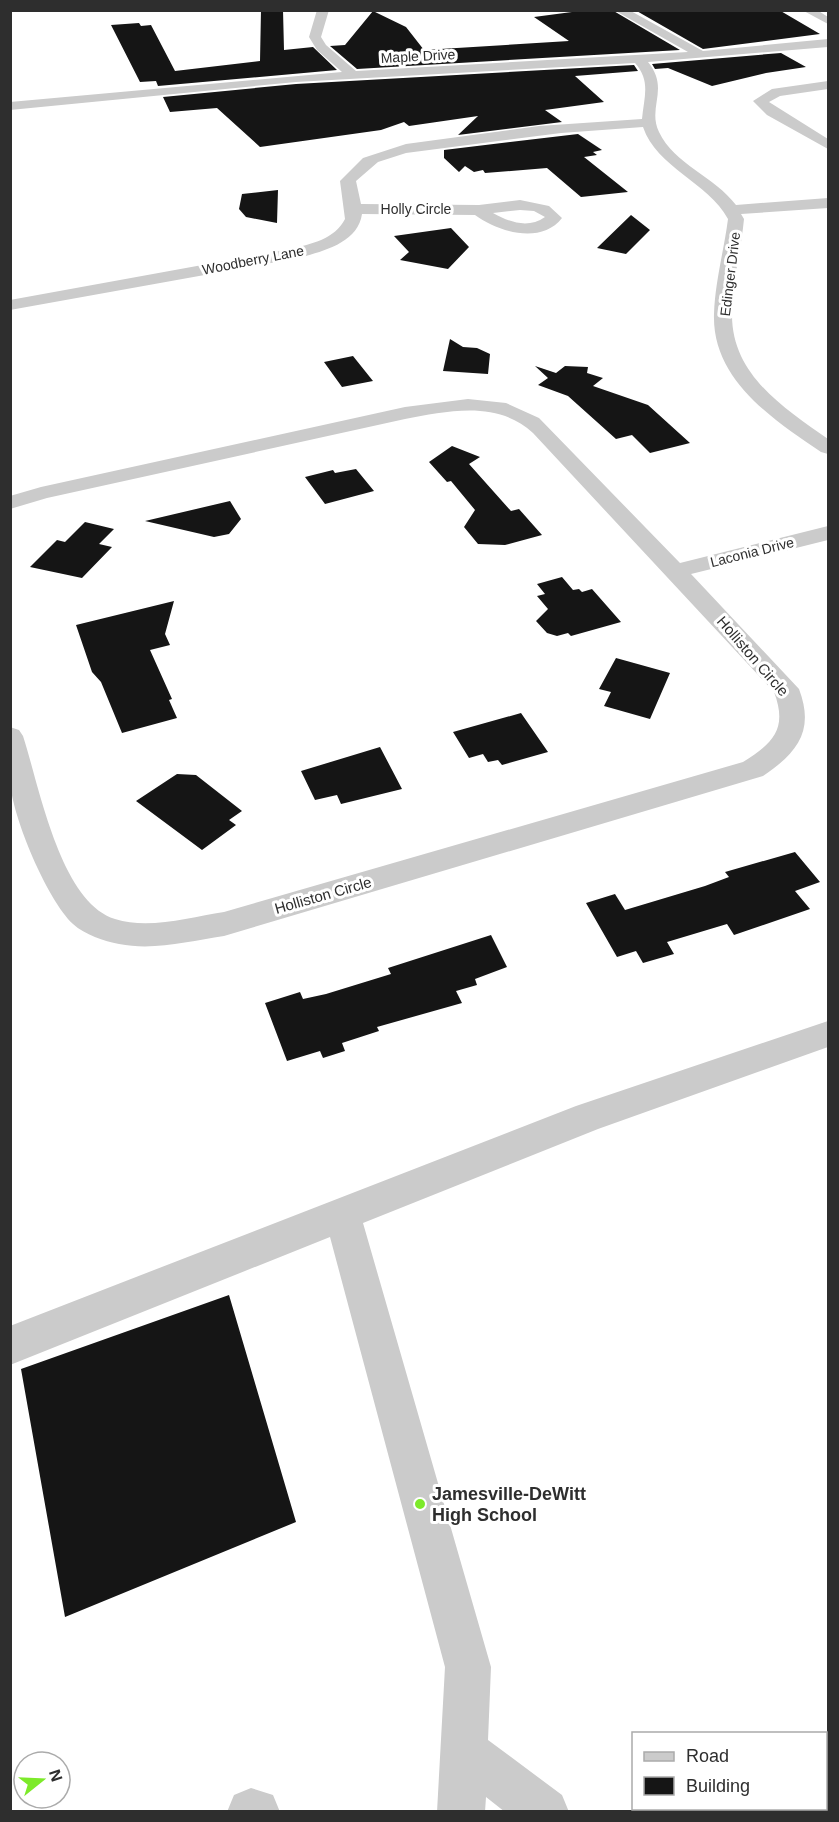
<svg xmlns="http://www.w3.org/2000/svg" width="839" height="1822" viewBox="0 0 839 1822" font-family="Helvetica,sans-serif">
  <style>
    .building { fill: #151515 }
    .lines { fill: none; stroke-linecap: round; stroke-linejoin: round }
    .minor { fill: #cbcbcb; fill-rule: evenodd }
    .poi-dot { fill: #7dea2a; stroke: #fff; stroke-width: 2 }
    .labels { text-anchor: middle; dominant-baseline: central; stroke-width: 6; stroke-linejoin: round; paint-order: stroke }
    .far-street-label { font-size: 14px; fill: #2e2e2e; stroke: #fff }
    .street-label { font-size: 15px; fill: #2e2e2e; stroke: #fff }
    .near-poi-label { font-size: 18px; font-weight: bold; fill: #2e2e2e; stroke: #fff; text-anchor: start }
  </style>
  <rect width="100%" height="100%" fill="#fff"/>
  <path class="building" d="M261,10H283L284,50L313,47L337,70L158,86L156,81L140,82L111,25L139,23L141,26L151,25L175,71L260,61Z
    M587,10H612L680,50L357,69L330,46L345,45L373,11L406,27L424,50L569,41L534,17Z
    M635,10H779L820,34L703,49Z
    M781,53L806,67L766,73L712,86L668,68L655,69L652,64Z
    M634,65L638,71L575,76L604,102L545,110L562,122L458,135L478,116L409,126L404,122L381,130L260,147L217,108L170,112L163,97L296,84Z
    M578,134L602,150L593,152L597,155L584,157L628,192L581,197L547,168L485,173L483,170L474,172L465,166L459,172L444,158V150Z
    M278,190L277,223L246,217L239,209L242,194Z
    M631,215L650,230L626,254L597,248Z
    M451,228L469,247L448,269L400,260L409,252L394,236Z
    M450,339L463,347L477,348L490,354L488,374L443,371Z
    M353,356L373,381L342,387L324,362Z
    M535,366L556,373L565,366L588,367L587,373L603,378L593,386L648,405L690,443L650,453L632,435L616,439L568,396L538,385L548,378Z
    M452,446L480,457L469,464L511,511L519,509L542,535L505,545L478,544L464,527L475,510L451,481L447,482L429,462Z
    M356,469L374,491L325,504L305,477L333,470L335,473Z
    M230,501L241,519L229,534L214,537L145,521Z
    M85,522L114,529L99,544L112,547L82,578L30,567L57,540L65,542Z
    M562,577L573,590L579,589L582,592L592,589L621,622L571,636L568,633L557,636L547,633L536,621L548,609L537,596L545,594L537,584Z
    M174,601L165,634L170,645L150,650L172,699L169,700L177,718L122,733L101,682L92,672L76,625Z
    M616,658L670,673L650,719L604,706L611,692L599,689Z
    M521,713L548,752L502,765L498,760L488,762L483,754L469,758L453,732Z
    M380,747L402,789L341,804L337,795L315,800L301,771Z
    M177,774L196,775L242,811L229,820L236,825L202,850L136,801Z
    M795,852L820,882L795,891L810,909L734,935L727,924L667,942L674,954L643,963L636,951L617,957L586,903L615,894L625,910L705,886L729,877L725,872Z
    M491,935L507,967L475,979L477,985L456,991L462,1003L377,1027L379,1031L342,1043L345,1051L323,1058L320,1051L287,1061L265,1003L300,992L303,999L326,994L391,974L388,968Z
    M229,1295L296,1522L65,1617L21,1369Z"/>
  <g class="lines">
    <path class="minor" d="M317,10H329L321,37L326,45L356,71L688,52L614,10H629L703,51L828,39V47L648,62C670,89 647,107 659,132C674,164 715,177 736,205L828,198V208L741,214L744,219C741,251 732,283 732,315C732,375 784,408 828,439V454L821,452C773,419 712,380 714,314C715,282 724,250 728,219C708,182 657,168 643,127L561,133L406,153L378,162L356,181L361,204L479,205L520,200L549,206L562,218C541,245 498,232 475,215L362,214C358,243 323,251 299,258L10,310V300L291,249C311,244 335,239 345,219L340,181L363,158L406,144L539,126L642,119C644,97 651,81 635,63L296,82L10,110V102L342,72L317,50L309,37ZM520,210L534,211L545,217C528,229 509,222 493,213Z
      M802,10H817L828,17V24Z
      M828,81V89L780,96L769,102L828,139V149L767,115L753,101L772,89Z
      M468,399L506,403L539,418L680,563L828,526V540L691,574L799,689C815,731 797,753 763,776L224,936C190,941 154,951 119,944C104,941 85,935 73,924C47,899 13,819 10,782C9,764 10,745 10,727L19,730L23,736C39,785 60,902 115,919C149,930 190,917 224,912L743,762C773,743 788,729 774,692L533,433C498,400 448,411 405,419L47,498L10,509V496L41,487L405,407Z
      M828,1021V1047L598,1129L363,1223L491,1667L488,1740L562,1795L569,1812H505L486,1797L485,1812H437L445,1667L330,1237L10,1365V1326L576,1106Z
      M251,1788L273,1795L280,1812H227L234,1795Z"/>
  </g>
  <circle class="poi-dot" cx="420" cy="1504" r="6"/>
  <g class="labels">
    <g class="far-street-label">
      <text transform="translate(418 56) rotate(-3)">Maple Drive</text>
      <text x="416" y="209">Holly Circle</text>
      <text transform="translate(253 260) rotate(-11)">Woodberry Lane</text>
      <text transform="translate(730 274) rotate(-83)">Edinger Drive</text>
      <text transform="translate(752 552) rotate(-14)">Laconia Drive</text>
    </g>
    <g class="street-label">
      <text transform="translate(753 656) rotate(49)">Holliston Circle</text>
      <text transform="translate(323 895) rotate(-16)">Holliston Circle</text>
    </g>
    <g class="near-poi-label">
      <text x="432" y="1494">Jamesville-DeWitt<tspan x="432" dy="21">High School</tspan></text>
    </g>
  </g>
  <rect width="839" height="1822" fill="none" stroke="#2e2e2e" stroke-width="24"/>
  <rect x="632" y="1732" width="195" height="78" fill="#ffffff" stroke="#ababab" stroke-width="1.5"/>
  <rect x="644" y="1752" width="30" height="9" fill="#cbcbcb" stroke="#ababab" stroke-width="1.5"/>
  <text x="686" y="1762" font-size="18" fill="#2e2e2e">Road</text>
  <rect x="644" y="1777" width="30" height="18" fill="#151515" stroke="#ababab" stroke-width="1.5"/>
  <text x="686" y="1792" font-size="18" fill="#2e2e2e">Building</text>
  <g transform="translate(42 1780) rotate(72)"><circle r="28" fill="#ffffff" stroke="#ababab" stroke-width="1.5"/>
  <path d="M0-4.5L10 22L0 15L-10 22Z" fill="#7dea2a"/>
  <text y="-9" font-size="16" font-weight="bold" text-anchor="middle" fill="#2e2e2e">N</text>
  </g>
</svg>
